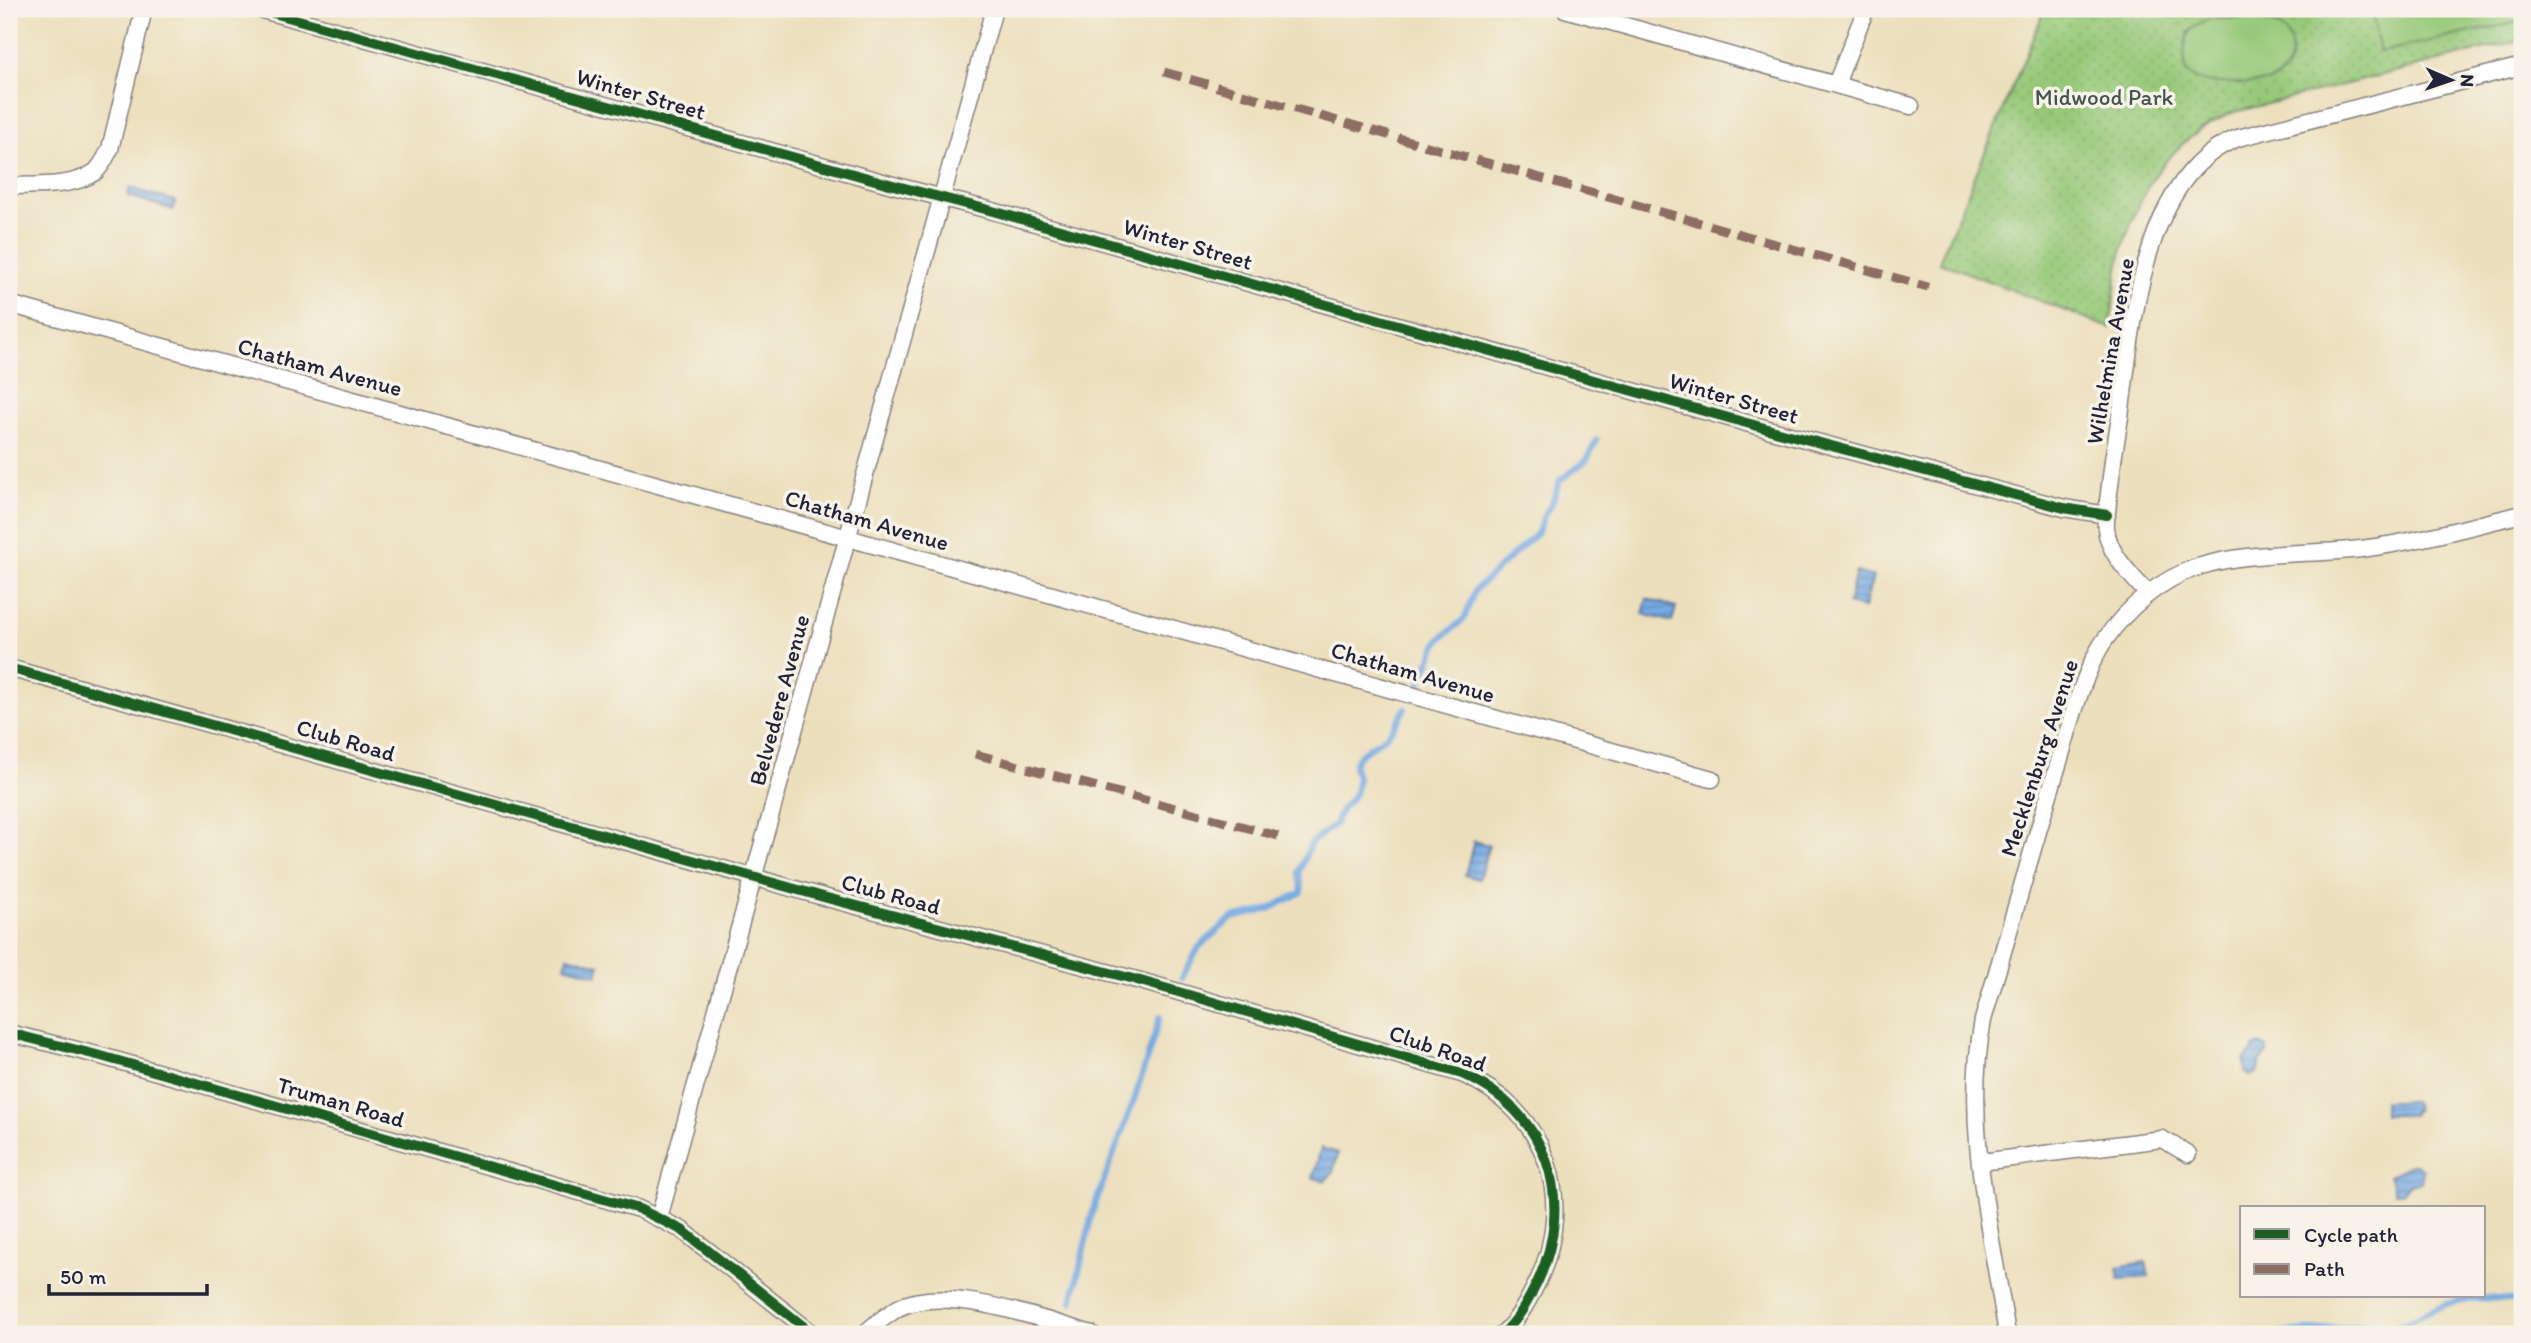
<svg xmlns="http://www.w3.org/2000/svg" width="2531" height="1343" viewBox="0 0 2531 1343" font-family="Itim,sans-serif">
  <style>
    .park { fill: url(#park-dots); stroke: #5c765a; stroke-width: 2 }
    .pitch { fill: #97c979; stroke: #5c765a; stroke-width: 2 }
    .water { fill: url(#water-rules); stroke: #4c668f; stroke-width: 2 }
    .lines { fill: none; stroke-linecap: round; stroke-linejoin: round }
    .stream { stroke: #76aae3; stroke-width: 6 }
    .street-casing { stroke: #87807c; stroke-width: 19 }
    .street { stroke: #fff; stroke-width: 16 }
    .quiet { stroke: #8d6e63; stroke-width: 9; stroke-dasharray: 18 9; stroke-linecap: butt }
    .cycleway-casing { stroke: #f7f3e8; stroke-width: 15 }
    .cycleway { stroke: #1b5e20; stroke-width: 10 }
    .labels { text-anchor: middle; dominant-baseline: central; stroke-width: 7; stroke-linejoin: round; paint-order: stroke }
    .street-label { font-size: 23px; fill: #22223b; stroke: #f7f3e8 }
    .park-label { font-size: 23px; fill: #45544e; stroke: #f7f3e8 }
  </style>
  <defs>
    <pattern id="park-dots" width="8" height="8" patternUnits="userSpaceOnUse" patternTransform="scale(1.75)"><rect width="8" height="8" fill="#97c979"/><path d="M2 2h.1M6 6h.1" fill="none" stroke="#82ac6a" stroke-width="1.8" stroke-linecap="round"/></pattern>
    <pattern id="water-rules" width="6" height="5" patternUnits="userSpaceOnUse" patternTransform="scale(1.75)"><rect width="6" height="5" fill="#76aae3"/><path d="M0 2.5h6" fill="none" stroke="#608ab9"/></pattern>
  </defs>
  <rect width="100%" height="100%" fill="#f7f3e8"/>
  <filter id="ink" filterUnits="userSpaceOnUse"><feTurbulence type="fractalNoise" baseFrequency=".0143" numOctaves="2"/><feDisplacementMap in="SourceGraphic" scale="14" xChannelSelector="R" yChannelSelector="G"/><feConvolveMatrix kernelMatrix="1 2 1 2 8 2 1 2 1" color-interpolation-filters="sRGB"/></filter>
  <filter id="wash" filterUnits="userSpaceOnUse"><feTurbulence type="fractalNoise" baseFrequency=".00686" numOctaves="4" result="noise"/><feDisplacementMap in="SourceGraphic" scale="28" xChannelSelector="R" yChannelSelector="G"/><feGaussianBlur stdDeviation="1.57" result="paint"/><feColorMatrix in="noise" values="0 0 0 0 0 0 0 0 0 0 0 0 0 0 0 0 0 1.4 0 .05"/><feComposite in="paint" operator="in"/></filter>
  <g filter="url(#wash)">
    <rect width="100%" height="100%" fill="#ecdfbc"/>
    <path class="park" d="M2045,9H2522V40L2231,113C2170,141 2141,185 2123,248C2115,273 2114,302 2110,328L1939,262Z"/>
    <path class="pitch" d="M2371,9H2522V21L2380,52Z
      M2210,19C2230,18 2258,16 2276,25C2300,37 2294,73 2270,81C2258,85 2244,83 2232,83C2213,83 2200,84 2186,72C2182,46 2183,27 2210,19Z"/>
    <path class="water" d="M130,188L175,201L173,210L128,196Z
      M1856,572L1873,577L1864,608L1848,604Z
      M1647,599L1676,607L1672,622L1643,614Z
      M1474,841L1489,845L1479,879L1465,875Z
      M568,956L600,965L597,975L565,966Z
      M2261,1044L2267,1048V1054L2260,1063L2257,1073L2250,1076L2245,1072L2244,1060L2256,1046Z
      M2384,1101H2412L2415,1103L2416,1111H2413V1115H2384Z
      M1321,1148L1338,1153L1333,1173L1325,1181L1313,1178Z
      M2412,1164H2416L2423,1170L2421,1182L2409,1184L2402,1193L2395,1192L2389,1176Z
      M2146,1262L2149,1277L2119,1279L2117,1267Z"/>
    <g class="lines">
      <path class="stream" d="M1420,683L1439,640L1464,619L1475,590L1538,532L1545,513L1551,505L1560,480L1586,461L1597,440
        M1182,978L1199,947L1232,918L1267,910L1302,892L1299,872L1311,843L1335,824L1341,810L1355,794L1358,777C1344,757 1374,746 1386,736C1394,729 1399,718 1405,709
        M1072,1302L1093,1210L1135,1097L1160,1017
        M2277,1334L2373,1324L2391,1329C2447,1304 2458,1291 2522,1302"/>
    </g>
  </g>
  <g filter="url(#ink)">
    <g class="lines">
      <g class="street-casing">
        <path id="street" d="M259,9L893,185L989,210L1775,431L2064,508L2107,515
          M1565,9L1911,106
          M1836,84L1866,9
          M9,186C35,185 73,188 95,172C102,166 106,157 110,149L144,9
          M9,304L1712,779
          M2148,594C2132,576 2108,554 2106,528C2105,519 2108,510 2108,501C2111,473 2115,445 2120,417C2132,329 2142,174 2238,138L2522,66
          M9,668L827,898L1137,980L1462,1074C1547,1111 1576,1198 1538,1281C1529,1299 1518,1321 1502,1334
          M9,1033L101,1056L639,1209L682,1230L813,1334
          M1981,1162L2162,1139L2188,1154
          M659,1218L994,9
          M864,1334C874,1325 887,1315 898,1308C946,1283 1043,1320 1092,1334
          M2007,1334C1991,1231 1963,1124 1983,1020C2008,935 2032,850 2058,765C2069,729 2083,672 2104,641C2126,609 2160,579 2198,567C2246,551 2310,555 2361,549C2416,542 2469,527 2522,514"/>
      </g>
      <use href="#street" class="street"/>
      <path class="quiet" d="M1164,72L1928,287
        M975,754L1278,836"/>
      <g class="cycleway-casing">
        <path id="cycleway" d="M259,9L893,185L989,210L1775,431L2064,508L2107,515
          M9,668L827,898L1137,980L1462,1074C1547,1111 1576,1198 1538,1281C1529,1299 1518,1321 1502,1334
          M9,1033L101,1056L639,1209L682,1230L813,1334"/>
      </g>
      <use href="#cycleway" class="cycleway"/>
    </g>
  </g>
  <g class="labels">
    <g class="street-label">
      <text transform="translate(641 94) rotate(16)">Winter Street</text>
      <text transform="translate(1188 244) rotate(16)">Winter Street</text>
      <text transform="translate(2110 351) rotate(-80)">Wilhelmina Avenue</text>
      <text transform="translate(320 367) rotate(15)">Chatham Avenue</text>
      <text transform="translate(1734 398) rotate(16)">Winter Street</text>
      <text transform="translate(867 520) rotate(16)">Chatham Avenue</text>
      <text transform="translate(1413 672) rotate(16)">Chatham Avenue</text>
      <text transform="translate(779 700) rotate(-75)">Belvedere Avenue</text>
      <text transform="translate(346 740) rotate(16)">Club Road</text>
      <text transform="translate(2039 758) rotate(-72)">Mecklenburg Avenue</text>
      <text transform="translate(891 894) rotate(15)">Club Road</text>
      <text transform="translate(1438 1048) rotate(19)">Club Road</text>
      <text transform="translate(341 1102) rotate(16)">Truman Road</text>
    </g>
    <g class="park-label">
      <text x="2104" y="97">Midwood Park</text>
    </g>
  </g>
  <rect width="2531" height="1343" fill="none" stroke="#f7f3e8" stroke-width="35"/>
  <rect x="2240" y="1206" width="245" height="91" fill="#f7f3e8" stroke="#a29fa3" stroke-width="2"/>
  <rect x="2254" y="1229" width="35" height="10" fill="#1b5e20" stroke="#a29fa3" stroke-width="2"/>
  <text x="2304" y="1242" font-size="21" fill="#22223b">Cycle path</text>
  <rect x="2254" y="1264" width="35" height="10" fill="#8d6e63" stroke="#a29fa3" stroke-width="2"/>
  <text x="2304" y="1276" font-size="21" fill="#22223b">Path</text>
  <g transform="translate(2451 80) rotate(92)" stroke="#f7f3e8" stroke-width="5" paint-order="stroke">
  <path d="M0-5L12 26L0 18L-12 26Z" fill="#22223b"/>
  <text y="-10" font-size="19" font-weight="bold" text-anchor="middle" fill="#22223b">N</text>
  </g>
  <path d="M49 1284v10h158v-10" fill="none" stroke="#22223b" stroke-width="3.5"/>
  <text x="60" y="1284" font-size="21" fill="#22223b" stroke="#f7f3e8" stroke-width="5" paint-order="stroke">50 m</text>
</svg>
